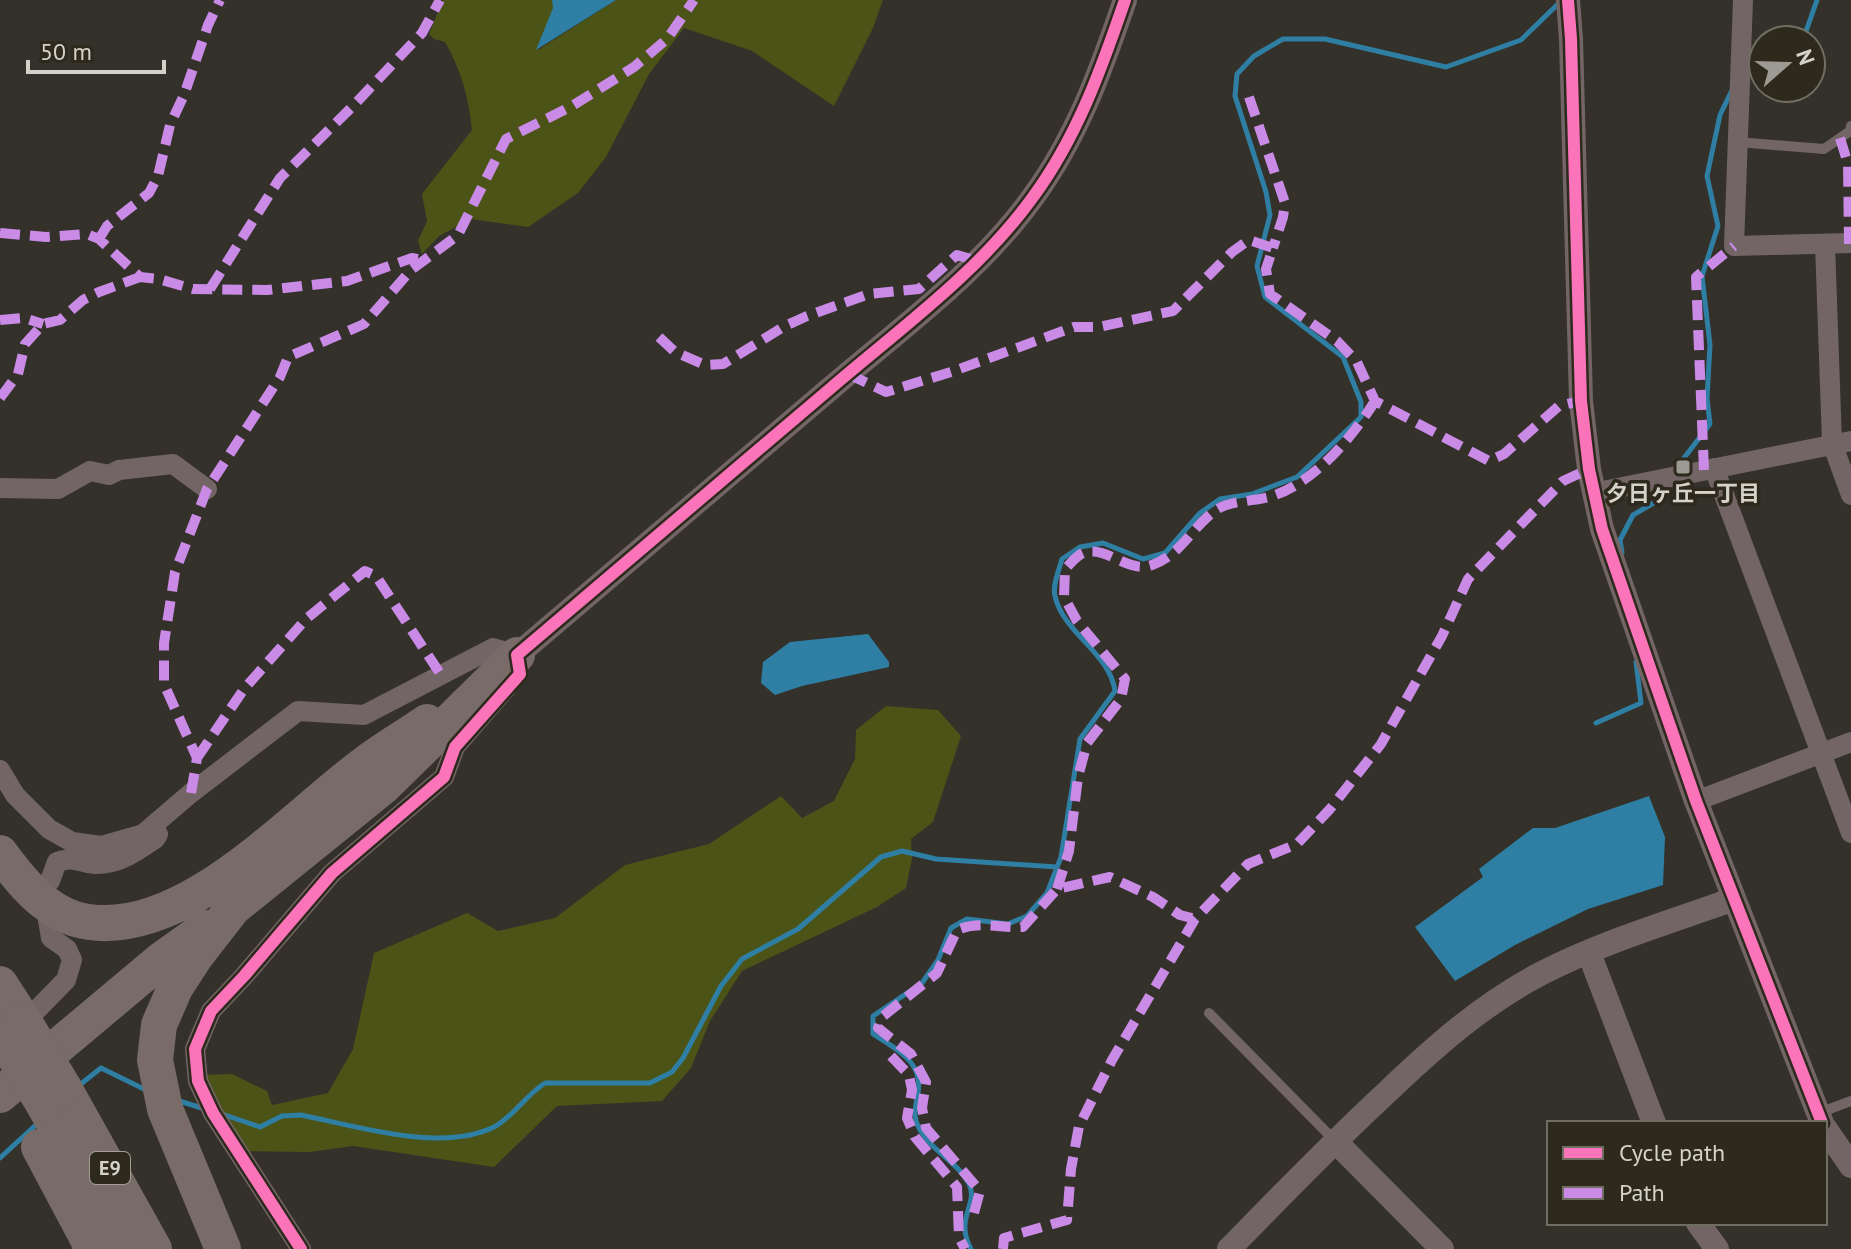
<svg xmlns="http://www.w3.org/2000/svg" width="1851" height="1249" viewBox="0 0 1851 1249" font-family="'PT Sans','Noto Sans JP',sans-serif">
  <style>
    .green { fill: #4b5416 }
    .water { fill: #2e7fa3 }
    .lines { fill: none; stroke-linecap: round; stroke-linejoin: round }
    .stream { stroke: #2e7fa3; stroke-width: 5 }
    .service { stroke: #736565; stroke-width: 10 }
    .minor { stroke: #736565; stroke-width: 20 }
    .tertiary { stroke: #736565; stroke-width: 24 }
    .motorway { stroke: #796b68; stroke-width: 36 }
    .motorway-bridge { stroke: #796b68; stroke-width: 36 }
    .quiet { stroke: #ca8be6; stroke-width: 10; stroke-dasharray: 20 10; stroke-linecap: butt }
    .cycleway-casing { stroke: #2d291c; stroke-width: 17 }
    .cycleway { stroke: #fb73b8; stroke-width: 12 }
    .poi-dot { fill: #9c9a92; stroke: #2d291c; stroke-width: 3 }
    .labels { text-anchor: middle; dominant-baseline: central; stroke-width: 7; stroke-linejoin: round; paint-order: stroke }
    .shield { fill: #2d291c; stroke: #a39f96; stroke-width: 2 }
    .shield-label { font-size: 20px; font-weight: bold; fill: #d5d2ca }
    .poi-label { font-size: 22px; font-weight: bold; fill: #d5d2ca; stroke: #2d291c }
  </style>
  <rect width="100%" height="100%" fill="#33312a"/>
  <path class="green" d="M443,0H552L554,8L538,50L616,0H883L873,28L834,106L752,51L684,28L649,74L606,157L578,193L528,227L471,219L439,236L422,254L418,241L427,221L422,194L472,130C469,98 461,70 445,42L434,39L429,34Z
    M886,706L938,710L961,736L933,822L911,839L912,859L906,888L877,907L742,971L710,1021L691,1068L662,1101L557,1106L494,1167L353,1146L309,1152L242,1151L204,1075L232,1074L267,1091L272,1105L328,1093L353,1049L374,953L467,913L498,931L555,918L625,865L709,844L781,796L802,818L834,801L855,759L856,730Z"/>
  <path class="water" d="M552,0H616L536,50L553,8Z
    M868,634L889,662V667L802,686L775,695L761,683L763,662L790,642Z
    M1649,796L1665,837L1663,885L1588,909L1515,945L1455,981L1415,927L1483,877L1479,869L1533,828H1555Z"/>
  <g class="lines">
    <path class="stream" d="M1803,40L1817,0
      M1746,69L1756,64H1763
      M1674,471L1710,424L1707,398L1710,345L1702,276L1718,226L1707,176L1720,115L1732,90
      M1622,553L1620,540L1633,515L1657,501L1667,483
      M1596,723L1641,703L1636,662
      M77,1087L101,1068L148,1091
      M176,1100L205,1109
      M222,1114L260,1127L282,1116L301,1115C357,1126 441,1153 494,1127C512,1118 526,1095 545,1083H650L672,1072L683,1058L721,986L742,959L798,929L881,857L902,851L936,859L1057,867
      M0,1158L38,1123
      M971,1249C954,1218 979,1204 969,1184C958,1162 930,1150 919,1128C913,1117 915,1110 917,1098C926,1063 899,1051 873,1034V1016L922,983L938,960L951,928L967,919L1008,924L1027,916L1047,893L1061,857L1080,739L1115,691C1110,653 1063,633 1055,596C1052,586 1059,570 1062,559L1080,547L1103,543L1143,559L1165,553L1200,513L1220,499L1252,494L1297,477L1361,417V402L1343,357L1265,297L1257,266L1270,215L1266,192L1235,96L1237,74L1254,56L1283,39H1325L1446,67L1521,40L1559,3"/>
    <path class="service" d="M1737,142L1824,149L1850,131L1851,126
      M1209,1013L1335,1141
      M1819,1113L1851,1101"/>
    <path class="minor" d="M1743,0L1734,246L1851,243
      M1825,244L1832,443L1851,495
      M1714,468L1851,833
      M0,488L58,489L90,471L109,475L119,470L173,464L207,489
      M1593,493L1851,441
      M0,770L15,795L49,829L72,842L101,846L143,834L191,793L298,711L364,715L493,648L517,655L518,660
      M1696,801L1851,742
      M50,881L57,862C76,856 78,863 95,864C119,865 136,851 155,839L158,834
      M20,1027L66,980L72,960L67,949L51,938L48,920
      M301,1249L213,1113L198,1081L195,1049L211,1011L244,976L332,873L444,777L455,747L507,687"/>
    <path class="tertiary" d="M1568,0L1571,39L1581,401L1589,469L1602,529L1696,801L1822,1123
      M517,655C622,566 727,477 831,388C901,328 979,272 1033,197C1077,137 1101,70 1125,0
      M1589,953L1654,1123
      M1825,1128L1851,1166
      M1335,1141L1442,1249
      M1698,1223L1717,1249
      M1229,1249C1280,1197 1331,1144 1384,1095C1432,1049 1482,1004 1542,973C1602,942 1670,922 1734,899"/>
    <path class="motorway" d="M0,853C22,883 49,917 89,922C188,936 292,817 366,763C386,748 407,736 427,722
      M0,984L22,1018
      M64,1088L154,1249
      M0,1095L161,960L206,928
      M44,1105L124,1249
      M39,1147L89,1241L90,1249
      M223,1249L165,1109L155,1060L159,1025L175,988L195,957L233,908L384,786L517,655"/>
    <path class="motorway-bridge" d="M22,1018L64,1088
      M2,1036L44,1105"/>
    <path class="quiet" d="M1249,97L1285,203L1283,217L1273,248
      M1840,138L1848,164L1849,244
      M0,233L46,237L87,234L99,239L140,277L159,279L193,289L267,290L347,281L412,258L422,260
      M99,239L107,226L149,193L158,176L170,125L184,95L208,25L220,0
      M210,289L280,178L353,106L422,33L440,0
      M0,320L24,318L43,324
      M659,337L675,352L705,365L723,364L785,326L807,316L869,294L919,289L957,255L977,261
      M848,374L886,392L951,372L1074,327H1099L1173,311L1232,252L1249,240L1273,248L1266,269L1270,294L1337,341L1357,362L1375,401L1489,461L1504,454L1559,406L1581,401
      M0,398L18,374L25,344L43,324L60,320L83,300L99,292L140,277
      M1704,470L1696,277L1734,246
      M197,758L244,689L306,619L365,571L376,576L441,675
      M191,793L197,758L164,684V643L175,572L207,489L280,377L288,357L364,324L411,270L458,235L506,139L572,106L634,67L667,39L694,0
      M1057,889L1069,851L1078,777L1087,743L1121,699L1125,679L1077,621L1064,597L1065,569C1070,564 1076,556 1083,553C1108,545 1127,574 1152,565C1181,555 1192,527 1216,510C1229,501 1253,501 1269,497C1312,485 1352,438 1375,401
      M891,1056L909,1075L912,1090L907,1118L915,1137L957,1187L959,1237L965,1249
      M974,1213L980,1191L926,1128L922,1108L926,1082L911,1054L878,1028L882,1017L937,973L957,930C978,921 1000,928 1023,927L1057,889L1110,877L1153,897L1180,915L1195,919
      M1003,1249L1004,1238L1067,1220L1071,1169L1079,1126L1112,1060L1195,919L1248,864L1297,844L1330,809L1381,744L1442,636L1468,579L1563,481L1589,469"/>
    <g class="cycleway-casing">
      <path id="cycleway" d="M1568,0L1571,39L1581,401L1589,469L1602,529L1696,801L1822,1123
        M301,1249L213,1113L198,1081L195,1049L211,1011L244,976L332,873L444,777L455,747L520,674L517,655C622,566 727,477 831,388C901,328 979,272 1033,197C1077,137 1101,70 1125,0"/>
    </g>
    <use href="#cycleway" class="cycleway"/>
  </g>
  <rect class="poi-dot" x="1675" y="459" width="16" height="16" rx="4"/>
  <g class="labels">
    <rect class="shield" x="90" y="1152" width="40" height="32" rx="6"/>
    <g class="shield-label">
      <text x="110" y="1168">E9</text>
    </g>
    <g class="poi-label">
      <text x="1683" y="493">夕日ヶ丘一丁目</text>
    </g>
  </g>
  <rect x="1547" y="1121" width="280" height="104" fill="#2d291c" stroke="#706d62" stroke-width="2"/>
  <rect x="1563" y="1147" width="40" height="12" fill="#fb73b8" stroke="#706d62" stroke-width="2"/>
  <text x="1619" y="1161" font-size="24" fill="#d5d2ca">Cycle path</text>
  <rect x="1563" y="1187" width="40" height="12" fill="#ca8be6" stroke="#706d62" stroke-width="2"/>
  <text x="1619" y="1201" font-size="24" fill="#d5d2ca">Path</text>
  <g transform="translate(1787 64) rotate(70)"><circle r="38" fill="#2d291c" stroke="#706d62" stroke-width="2"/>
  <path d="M0-6L14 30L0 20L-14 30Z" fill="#9c9a92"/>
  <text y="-12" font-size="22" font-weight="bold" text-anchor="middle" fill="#d5d2ca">N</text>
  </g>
  <path d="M28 60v12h136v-12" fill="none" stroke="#d5d2ca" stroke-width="4"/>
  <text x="40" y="60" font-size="24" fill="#d5d2ca" stroke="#2d291c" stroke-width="6" paint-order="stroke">50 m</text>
</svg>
